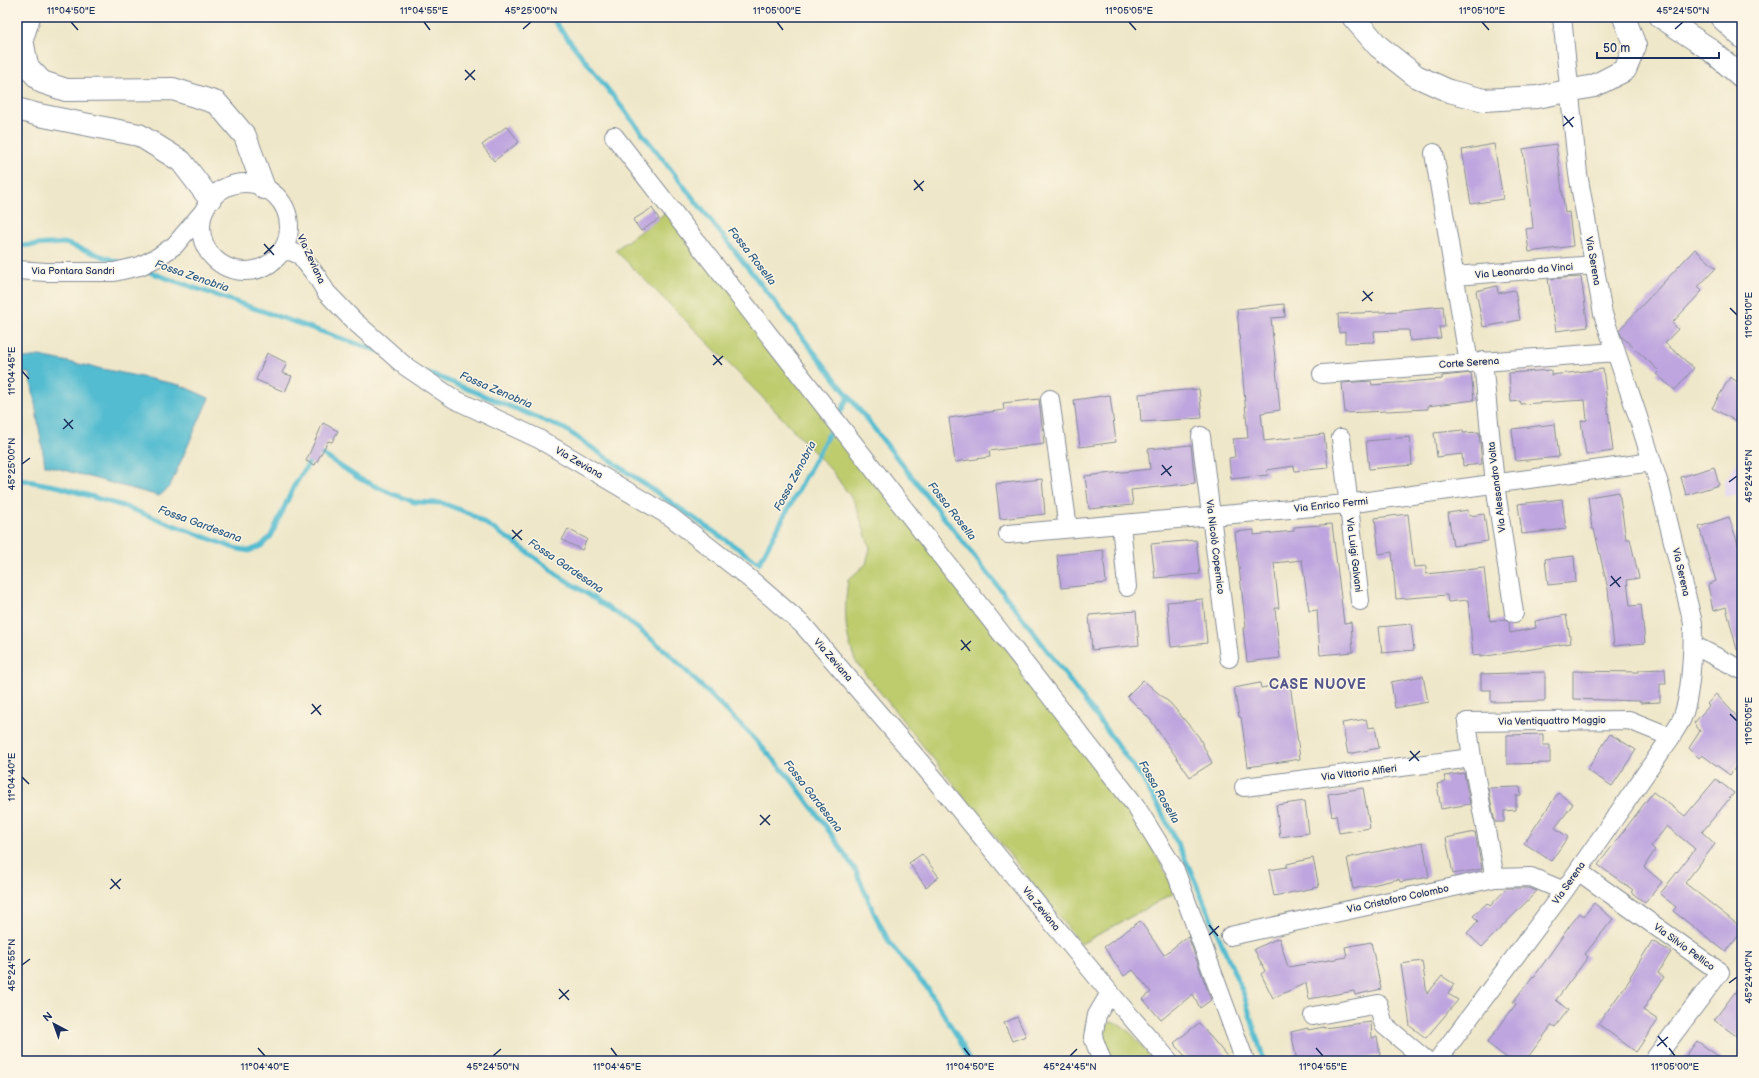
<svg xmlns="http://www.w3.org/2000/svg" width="1759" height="1078" viewBox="0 0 1759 1078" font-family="'Balsamiq Sans',sans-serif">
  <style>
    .built { fill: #e2d4f3 }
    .green { fill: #becc6e; stroke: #6c7e66 }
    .water { fill: #53bcd0; stroke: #377697 }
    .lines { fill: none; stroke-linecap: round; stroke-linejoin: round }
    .stream { stroke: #53bcd0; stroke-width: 5 }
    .building { fill: #bea5df }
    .minor-casing { stroke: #858b94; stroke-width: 20 }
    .highway-casing { stroke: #858b94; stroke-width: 24 }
    .minor { stroke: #fff; stroke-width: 18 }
    .highway { stroke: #fff; stroke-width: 22 }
    .ticks { fill: none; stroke: #1b2f5e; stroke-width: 1.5 }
    .labels { text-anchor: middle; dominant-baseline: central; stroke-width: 3; stroke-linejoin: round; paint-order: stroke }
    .street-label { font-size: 10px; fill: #1b2f5e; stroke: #fcf5e5 }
    .water-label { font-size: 11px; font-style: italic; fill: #2c5980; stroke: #fcf5e5 }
    .district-label { font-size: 14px; font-weight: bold; letter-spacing: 1px; fill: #54588b; stroke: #fcf5e5 }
    .neatline { fill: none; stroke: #1b2f5e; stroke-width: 1.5 }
    .ticks-label { font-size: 10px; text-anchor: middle; fill: #1b2f5e }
  </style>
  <rect width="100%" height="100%" fill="#fcf5e5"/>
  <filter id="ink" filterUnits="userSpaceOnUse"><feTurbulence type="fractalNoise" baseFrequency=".025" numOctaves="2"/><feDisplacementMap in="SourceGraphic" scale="8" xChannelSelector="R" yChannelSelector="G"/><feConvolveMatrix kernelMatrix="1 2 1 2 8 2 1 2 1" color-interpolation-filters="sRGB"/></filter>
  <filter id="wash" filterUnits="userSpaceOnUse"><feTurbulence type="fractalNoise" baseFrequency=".012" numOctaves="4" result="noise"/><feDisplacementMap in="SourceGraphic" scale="16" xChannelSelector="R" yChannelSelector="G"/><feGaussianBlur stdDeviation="0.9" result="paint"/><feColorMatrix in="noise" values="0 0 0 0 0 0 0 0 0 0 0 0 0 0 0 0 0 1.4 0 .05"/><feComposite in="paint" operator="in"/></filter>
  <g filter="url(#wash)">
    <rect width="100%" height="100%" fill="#efe7c9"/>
    <path class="built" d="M1742,454V499L1738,496H1724L1725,481Z"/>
    <path class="green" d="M668,211L1134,814L1176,892L1081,944L856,662C844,635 844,609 848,580L866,564L870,548L855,503L832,471L762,397L615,250Z
      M1111,1022C1127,1022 1143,1049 1153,1061H1111L1103,1038L1105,1027Z"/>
    <path class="water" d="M40,356L180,385L209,398L169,488L159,496L45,465L30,373H17V359Z"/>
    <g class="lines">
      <path class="stream" d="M551,17L1029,626L1142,778L1161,811L1188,865L1244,995L1264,1061
        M17,246L65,243L124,264
        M143,270L378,351
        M429,373L565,429L759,563L834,424
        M838,417L848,397
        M316,452L322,454L360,479L390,493L414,502L442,503L471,514L518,545L558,575L627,620L666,651L752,736L790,778L825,825L856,871L874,913L890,944L928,989L959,1039L969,1061
        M17,479L60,487L123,506L234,548L249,551L261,546L271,536L294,486L312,458"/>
    </g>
    <g id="blocks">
      <path class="building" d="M507,126L519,142L494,161L482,145Z
        M1494,144L1503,199L1471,204L1462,150Z
        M1556,144L1565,213L1569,212L1573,246L1529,252L1526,229L1533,228L1532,217L1523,149Z
        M652,208L659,219L641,231L633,220Z
        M1695,249L1716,268L1698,287L1702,291L1672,323L1678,329L1665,343L1694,368L1675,390L1656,374L1659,371L1622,337L1619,330Z
        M1581,277L1588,327L1556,331L1548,279Z
        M1497,286L1498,293L1515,290L1520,320L1483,327L1476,291Z
        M1284,304L1285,317L1271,318L1280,410L1261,413L1264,441L1324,434L1328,468L1295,471L1294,466L1267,470L1268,475L1231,479L1229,458L1235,457L1233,439L1248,438L1237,309Z
        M1443,306L1445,327H1439L1441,338L1410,341L1409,330H1402L1374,331L1375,342L1345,343V332L1339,333L1338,314L1401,311V310Z
        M267,353L287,363L282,373L292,376L285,392L256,380Z
        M1603,369L1613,451L1586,455L1581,421L1587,420L1585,400L1521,404L1520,401L1511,402L1509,373L1551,370V375Z
        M1471,373L1474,400L1428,406V409L1345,413L1342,383L1371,381L1372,385L1442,379V376Z
        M1730,377L1742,385V410L1736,421L1712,408Z
        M1199,389L1202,418L1141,422L1139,394Z
        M1110,395L1116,442L1080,447L1074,400Z
        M1039,399L1044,444L989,451L990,457L955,462L949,418L1004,410L1003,403Z
        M323,423L338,431L332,442L328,441L315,465L306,461Z
        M1555,424L1559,457L1516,461L1512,429Z
        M1463,430V433L1479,432L1482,464L1463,466L1462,454L1437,457L1434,433Z
        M1410,437L1412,465L1369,469L1366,441Z
        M1191,445L1195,483L1131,490L1133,505L1089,509L1085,476L1150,469L1148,449Z
        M1714,467L1719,485L1686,495L1681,477Z
        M1042,479L1045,514L1000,519L996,484Z
        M1619,492L1626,539H1630L1639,578L1627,580L1630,606L1641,605L1645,643L1614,646L1608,589L1594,529H1592L1588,497Z
        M1562,499L1566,529L1522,534L1518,504Z
        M1468,510L1469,516L1484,514L1488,541L1453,546L1448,513Z
        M1408,514L1414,567L1426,566V574L1484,568L1490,621L1506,619L1509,622L1510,633L1536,628L1535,621L1566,615L1571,643L1480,657V655L1473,656L1468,600L1448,602L1447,595L1396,599L1392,552L1379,554L1375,518Z
        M1729,517L1742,556V650H1737L1726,607L1713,611L1708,585L1716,581L1699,527Z
        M1332,524L1344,623L1351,622L1353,652L1320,655L1317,610L1309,611L1302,560L1274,563L1279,608H1275L1280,658L1247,662L1243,628H1246L1235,532L1254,530V535L1294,531V527Z
        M568,529L587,539L582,550L562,540Z
        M1196,540L1200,574L1155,578L1151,544Z
        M1103,550L1106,583L1061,588L1057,555Z
        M1574,556L1576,582L1548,585L1545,559Z
        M1203,599L1207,643L1171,647L1167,602Z
        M1136,611L1139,645L1092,650L1089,615Z
        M1411,624L1414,650L1382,653L1379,627Z
        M1665,669L1666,684H1660V702L1640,703V701L1573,699V671L1639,672V670Z
        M1545,672V701L1491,702V690H1481V674Z
        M1423,676L1428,702L1395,708L1391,682Z
        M1143,680L1171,704L1199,737L1212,763L1190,777L1150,719L1127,696Z
        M1260,683L1261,688L1290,683L1300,759L1248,767L1241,717H1239L1234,688Z
        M1716,694L1742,722V758L1730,775L1702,755L1699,758L1689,748L1700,731L1694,723L1709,706L1707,704Z
        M1366,719L1368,728L1375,727L1379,748L1348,754L1342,723Z
        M1543,734V745H1550V763L1507,764V735Z
        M1610,734L1636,750L1612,786L1587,770Z
        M1464,773L1470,804L1441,809L1437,784L1446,782L1444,776Z
        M1716,779L1734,793L1702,832L1715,844L1685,883L1742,928V931L1726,952L1673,911L1676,907L1660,894L1695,849L1667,826L1651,846L1655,850L1644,867L1662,882L1645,903L1631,892L1633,890L1598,865L1653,792L1685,816Z
        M1520,787L1521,795L1516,796V810L1504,811V822H1495L1488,788Z
        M1363,788L1370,828L1339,833L1336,815L1332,816L1328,794Z
        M1558,793L1573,804L1555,828L1568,837L1551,861L1524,843Z
        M1305,801L1309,833L1280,837L1276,805Z
        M1475,832L1482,869L1453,874L1446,838Z
        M1423,842L1429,877L1400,882L1399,879L1353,889L1347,858Z
        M922,854L939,877L926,887L909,863Z
        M1313,858L1319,887L1274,896L1269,870L1287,867V864Z
        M1507,888H1529L1537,891L1482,947L1467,933L1478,921L1473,916L1487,903L1490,906Z
        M1594,903L1613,919L1585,954L1588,957L1556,1000L1568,1010L1555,1027L1552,1025L1525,1061H1511L1487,1043L1516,1004L1513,1002L1533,976L1534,977L1571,924L1580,913L1584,916Z
        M1140,921L1164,955L1188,936L1211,1000L1200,1008L1193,994L1161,1020L1143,999L1151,992L1133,970L1124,976L1104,947Z
        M1279,938L1288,967L1347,957L1345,947L1371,942L1381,989L1355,995L1354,991L1309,999L1306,983L1273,998L1261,974L1265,971L1254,949Z
        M1652,941L1671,952L1658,973L1664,977L1643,1010L1658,1020L1636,1052L1598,1024L1631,978L1630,977Z
        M1422,961L1427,994L1442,976L1454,984L1448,994L1458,1000L1426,1038L1410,1026L1401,964Z
        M1742,983V1040L1714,1020Z
        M1017,1017L1026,1036L1012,1041L1004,1023Z
        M1371,1022L1372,1038L1377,1036L1380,1055L1349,1061H1297L1291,1032L1308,1028V1030L1324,1027V1028Z
        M1199,1023L1231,1061H1189L1174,1043Z
        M1697,1041L1725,1061H1682Z"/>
    </g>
  </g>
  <g filter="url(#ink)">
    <use href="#blocks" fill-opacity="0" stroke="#858b94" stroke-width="1"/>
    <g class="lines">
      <g class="minor-casing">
        <path id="minor" d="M614,136L1135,805L1175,870L1245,1061
          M1434,153L1469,363
          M201 227a44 44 0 1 1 88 0a44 44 0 1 1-88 0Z
          M280,252L290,251L300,255L318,278L326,292L354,321L405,366L454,399L539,439L671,517L750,579L803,625L927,770L1110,993L1169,1061
          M17,270L46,272H114L140,266L158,257L175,245L203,212
          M1455,276L1594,265
          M1483,361L1495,484L1514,613
          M1322,374L1616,352
          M1050,399L1068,528
          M1201,436L1229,658
          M1341,438L1360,601
          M1121,524L1127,587
          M1008,534L1347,504L1652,462
          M1693,645L1742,670
          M1472,758L1467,722L1629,720L1671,737
          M1244,787L1472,758L1495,878
          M1578,871L1720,972L1653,1061
          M1230,936L1495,878L1531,877L1564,891
          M1313,1016L1378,1004L1384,1025L1427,1061
          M1102,1061L1093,1037L1097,1015L1110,993
          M1437,1061L1564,891L1671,737C1674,731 1679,725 1682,718C1691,697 1693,648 1693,623L1659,484L1637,414L1603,314L1578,174L1562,17"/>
      </g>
      <g class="highway-casing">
        <path id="highway" d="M29,17L22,39L27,66L42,82L66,90L173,89L217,103L245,136L264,188
          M1353,17L1378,46L1416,76L1449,91L1484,100L1537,97L1594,86L1625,70L1635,46L1624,17
          M1661,17L1708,48L1742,77
          M1721,17L1742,37
          M17,109L39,115L139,135L181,161L210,199"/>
      </g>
      <use href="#minor" class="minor"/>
      <use href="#highway" class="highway"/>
    </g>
  </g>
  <path class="ticks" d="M71,22L78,30M424,22L430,30M777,22L783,30M1129,22L1136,30M1482,22L1489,30M523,29L531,22M1675,29L1683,22M465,70L475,80M465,80L475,70M1564,116L1573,127M1563,126L1574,117M914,180L923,191M914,190L924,181M264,244L274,255M264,254L274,245M1363,291L1372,301M1362,301L1373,292M1730,308L1737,315M713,355L722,365M713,365L723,356M22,371L29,379M64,419L73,429M63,429L73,420M22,464L30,458M1162,465L1171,476M1161,475L1172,466M1729,482L1737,476M512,530L522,540M512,539L522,530M1611,576L1620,587M1610,586L1621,577M961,640L970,651M961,650L971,641M312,704L321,715M311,714L321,705M1730,714L1737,721M1410,751L1419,761M1409,761L1420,751M22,777L29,784M760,815L770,825M760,825L770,815M111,879L120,889M110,889L121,879M1209,925L1218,936M1209,935L1219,926M22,965L30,959M1729,983L1737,977M559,989L569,1000M559,999L569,990M1658,1036L1667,1047M1657,1046L1668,1037M258,1048L265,1056M611,1048L617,1056M964,1048L970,1056M1316,1048L1323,1056M1669,1048L1675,1056M493,1056L501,1049M1070,1056L1077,1049"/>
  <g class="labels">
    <g class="street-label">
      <text transform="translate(311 259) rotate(65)">Via Zeviana</text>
      <text transform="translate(1593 261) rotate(80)">Via Serena</text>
      <text x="73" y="271">Via Pontara Sandri</text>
      <text transform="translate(1524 271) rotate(-5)">Via Leonardo da Vinci</text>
      <text transform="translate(1469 363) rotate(-4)">Corte Serena</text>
      <text transform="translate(579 463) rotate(30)">Via Zeviana</text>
      <text transform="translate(1497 487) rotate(-97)">Via Alessandro Volta</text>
      <text transform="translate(1331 505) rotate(-6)">Via Enrico Fermi</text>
      <text transform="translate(1215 547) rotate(83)">Via Nicolò Copernico</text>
      <text transform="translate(1354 555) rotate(83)">Via Luigi Galvani</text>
      <text transform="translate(1681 572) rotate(77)">Via Serena</text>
      <text transform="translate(833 660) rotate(49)">Via Zeviana</text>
      <text transform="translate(1552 721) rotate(-1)">Via Ventiquattro Maggio</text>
      <text transform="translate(1359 773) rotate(-7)">Via Vittorio Alfieri</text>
      <text transform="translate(1569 883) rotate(-55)">Via Serena</text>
      <text transform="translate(1398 899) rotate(-12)">Via Cristoforo Colombo</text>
      <text transform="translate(1041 909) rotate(51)">Via Zeviana</text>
      <text transform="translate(1684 947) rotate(36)">Via Silvio Pellico</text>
    </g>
    <g class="water-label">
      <text transform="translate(752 256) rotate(52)">Fossa Rosella</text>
      <text transform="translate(192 276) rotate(19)">Fossa Zenobria</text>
      <text transform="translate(496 390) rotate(23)">Fossa Zenobria</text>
      <text transform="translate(795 476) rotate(-62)">Fossa Zenobria</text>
      <text transform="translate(952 511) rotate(52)">Fossa Rosella</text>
      <text transform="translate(200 524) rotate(20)">Fossa Gardesana</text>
      <text transform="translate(566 566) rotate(34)">Fossa Gardesana</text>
      <text transform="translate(1159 792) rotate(60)">Fossa Rosella</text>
      <text transform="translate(813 796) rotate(52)">Fossa Gardesana</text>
    </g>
    <g class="district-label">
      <text x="1318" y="684">CASE NUOVE</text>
    </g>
  </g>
  <rect width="1759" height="1078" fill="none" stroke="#fcf5e5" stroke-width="44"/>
  <g transform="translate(54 1024) rotate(319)" stroke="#fcf5e5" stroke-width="3" paint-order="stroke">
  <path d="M0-3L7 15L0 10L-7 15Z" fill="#1b2f5e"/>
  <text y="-6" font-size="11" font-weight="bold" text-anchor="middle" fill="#1b2f5e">N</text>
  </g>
  <path d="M1597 52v6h122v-6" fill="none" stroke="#1b2f5e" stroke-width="2"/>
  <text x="1603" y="52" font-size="12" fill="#1b2f5e" stroke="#fcf5e5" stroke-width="3" paint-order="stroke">50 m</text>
  <rect x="22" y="22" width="1715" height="1034" class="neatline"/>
  <g class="ticks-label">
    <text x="71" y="14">11°04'50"E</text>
    <text x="424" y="14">11°04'55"E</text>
    <text x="531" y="14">45°25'00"N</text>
    <text x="777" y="14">11°05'00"E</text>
    <text x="1129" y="14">11°05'05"E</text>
    <text x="1482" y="14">11°05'10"E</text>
    <text x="1683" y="14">45°24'50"N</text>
    <text transform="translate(1748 315) rotate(-90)" y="4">11°05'10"E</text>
    <text transform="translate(11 371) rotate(-90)" y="4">11°04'45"E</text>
    <text transform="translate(11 464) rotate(-90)" y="4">45°25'00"N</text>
    <text transform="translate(1748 476) rotate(-90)" y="4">45°24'45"N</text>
    <text transform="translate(1748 721) rotate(-90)" y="4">11°05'05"E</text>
    <text transform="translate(11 777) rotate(-90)" y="4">11°04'40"E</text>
    <text transform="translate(11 965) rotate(-90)" y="4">45°24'55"N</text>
    <text transform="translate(1748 977) rotate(-90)" y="4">45°24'40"N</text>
    <text x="265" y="1070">11°04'40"E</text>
    <text x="493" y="1070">45°24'50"N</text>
    <text x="617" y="1070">11°04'45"E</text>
    <text x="970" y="1070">11°04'50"E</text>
    <text x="1070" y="1070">45°24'45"N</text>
    <text x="1323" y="1070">11°04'55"E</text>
    <text x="1675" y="1070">11°05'00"E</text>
  </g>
</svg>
